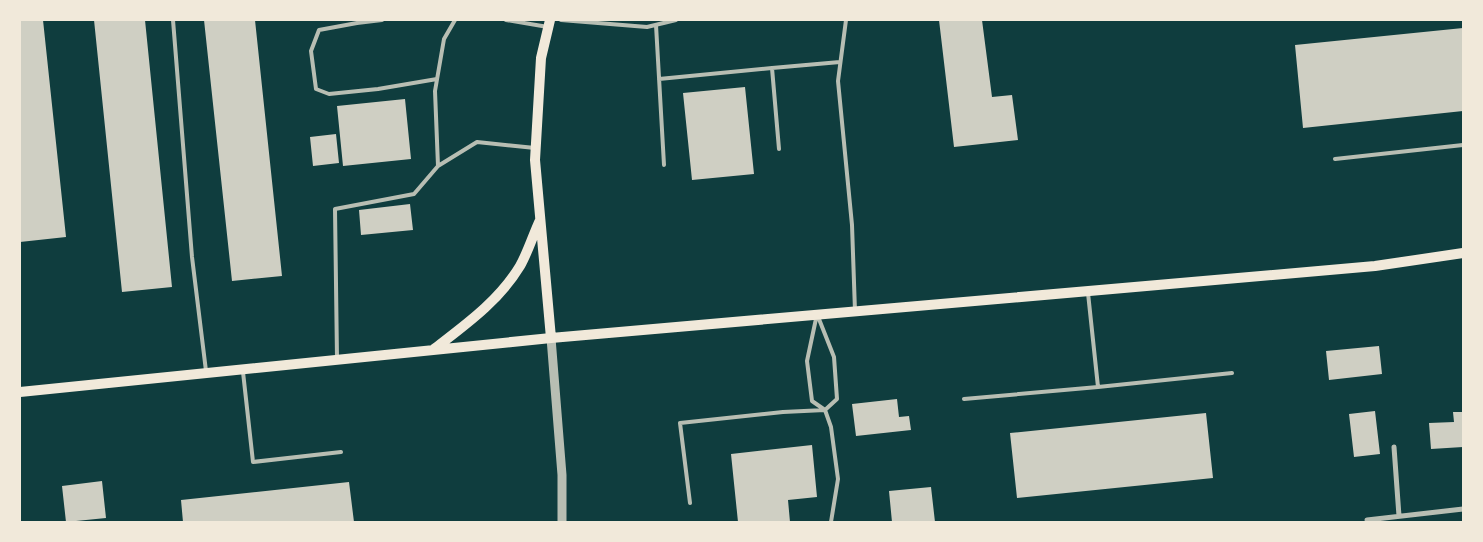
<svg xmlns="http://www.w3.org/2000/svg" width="1483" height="542" viewBox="0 0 1483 542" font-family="Mulish,sans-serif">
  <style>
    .building { fill: #cfcfc3 }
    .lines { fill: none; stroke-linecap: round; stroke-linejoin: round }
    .service { stroke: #b8beb3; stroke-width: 4 }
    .minor { stroke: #b8beb3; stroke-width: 5 }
    .tertiary { stroke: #b8beb3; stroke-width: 9 }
    .secondary { stroke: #f1e9da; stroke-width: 10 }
  </style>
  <rect width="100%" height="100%" fill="#0f3d3e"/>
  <path class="building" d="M20,20H43L66,237L20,242Z
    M94,20H145L172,287L122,292Z
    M204,20H255L282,276L232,281Z
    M939,20H982L992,97L1012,95L1018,140L954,147Z
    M1463,28V111L1303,128L1295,45Z
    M745,87L754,174L692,180L683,93Z
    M405,99L411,159L343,166L337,106Z
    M336,134L339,163L313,166L310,137Z
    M410,204L413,230L361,235L359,210Z
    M1379,346L1382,374L1329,380L1326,351Z
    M897,399L899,417L909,416L911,430L856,436L852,404Z
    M1375,411L1380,454L1354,457L1349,414Z
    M1453,412H1463V447L1431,449L1429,423L1454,422Z
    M1206,413L1213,478L1017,498L1010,433Z
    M812,445L817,497L788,500L790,522H738L731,454Z
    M102,481L106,518L66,522L62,486Z
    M349,482L354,522H183L181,500Z
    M931,487L935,522H892L889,491Z"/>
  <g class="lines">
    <path class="service" d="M173,20L192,257L206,371
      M382,20L357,23L319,30L311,51L316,89L329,94L378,89L437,79
      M506,20L548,27
      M561,20L647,27L676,20
      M846,20L838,81L852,225L855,311
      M656,25L664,165
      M659,79L772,68
      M779,149L772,68L840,62
      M1335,159L1463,145
      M438,166L435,91L444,39L455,20
      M1088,293L1098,387
      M817,314L834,357L837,399L825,410L812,401L807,361Z
      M337,358L335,209L414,194L438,166L477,142L535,148
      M243,372L253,462L341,452
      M964,399L1098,387L1232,373
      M690,503L680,423L783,412L825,410L831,427L838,479L831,522"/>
    <path class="minor" d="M1394,447L1399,516
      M1367,520L1463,509"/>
    <path class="tertiary" d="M551,338L562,475V522"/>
    <path class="secondary" d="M550,20L541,58L535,160L551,338
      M434,349C465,325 499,301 520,266C528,252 533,235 540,220
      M20,392L551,338L1375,266L1463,253"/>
  </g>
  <rect width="1483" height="542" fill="none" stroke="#f1e9da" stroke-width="42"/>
</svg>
